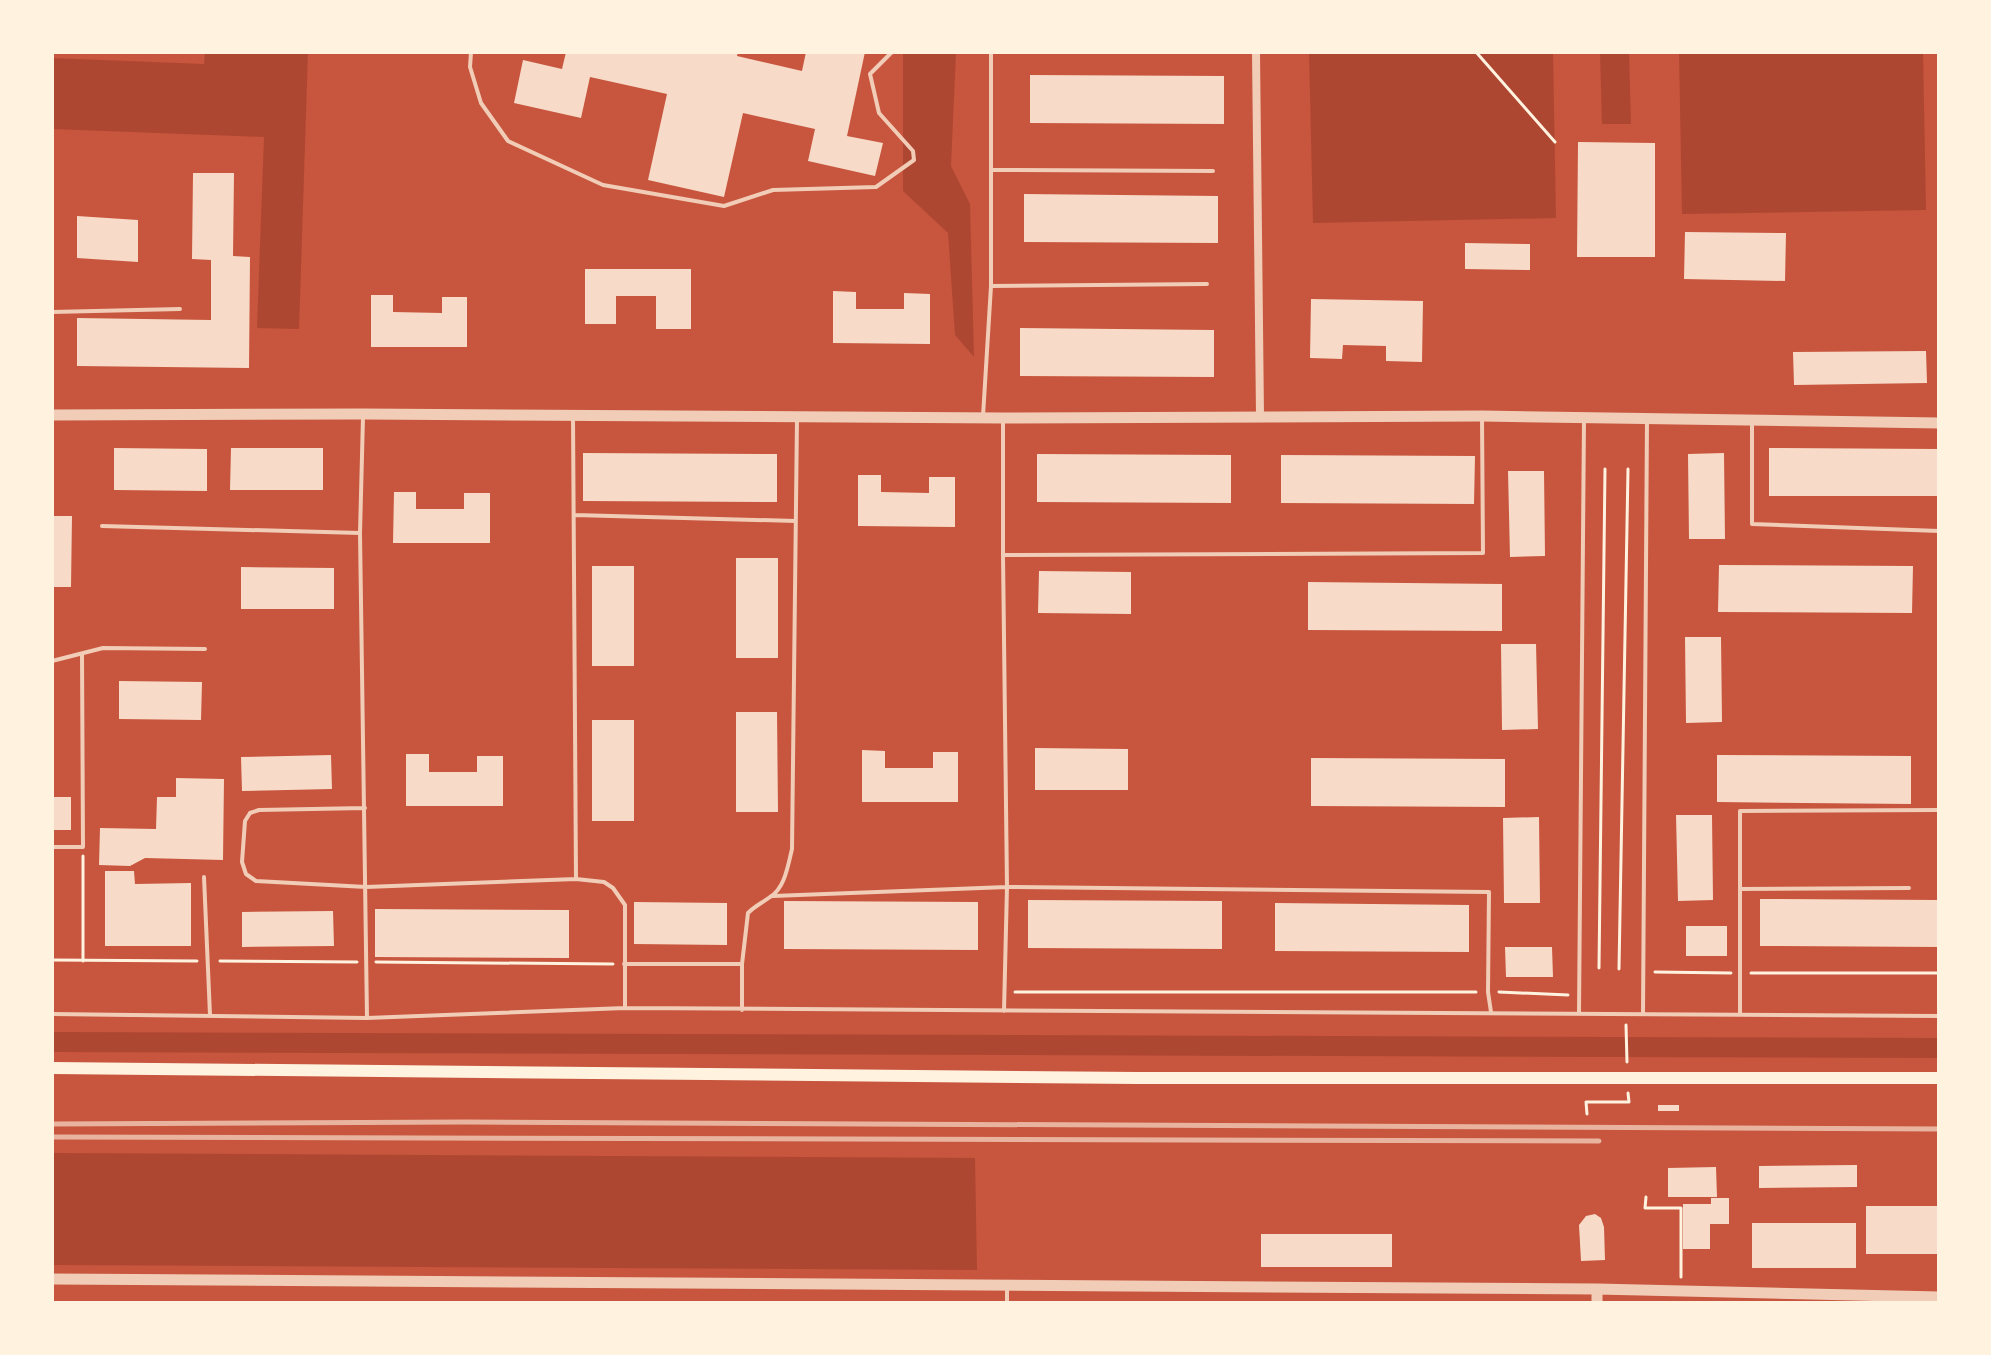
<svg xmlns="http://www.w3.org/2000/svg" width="1991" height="1355" viewBox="0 0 1991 1355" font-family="'Source Sans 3',sans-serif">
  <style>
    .green { fill: #ae4732 }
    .building { fill: #f7dbc8 }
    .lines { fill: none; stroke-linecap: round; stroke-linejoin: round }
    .path { stroke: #fff3e0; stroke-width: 3 }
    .service { stroke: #f1ccb7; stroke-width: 4 }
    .minor { stroke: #f1ccb7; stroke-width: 8 }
    .tertiary { stroke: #f1ccb7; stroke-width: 11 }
    .secondary { stroke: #fff3e0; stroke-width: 12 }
    .rail { stroke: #e9b49f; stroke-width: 5 }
  </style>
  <rect width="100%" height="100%" fill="#c8553d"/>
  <path class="green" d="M205,52H308L299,329L257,328L264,137L52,129V58L204,64Z
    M903,52H956L951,166L970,204L974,357L955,335L948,233L903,191Z
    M1309,52H1553L1556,218L1313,223Z
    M1600,52H1629L1631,124H1602Z
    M1679,52H1923L1926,210L1682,214Z
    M52,1032L1939,1038V1058L52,1052Z
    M52,1153L975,1158L977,1270L52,1265Z"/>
  <path class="building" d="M566,52H738L737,56L802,71L806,52H865L847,136L883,143L875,176L808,161L815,129L743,113L724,197L648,180L667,94L590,77L581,118L514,103L523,60L562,69Z
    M1030,75L1224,76V124L1030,123Z
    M1578,142L1655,143V257H1577Z
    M193,173H234L233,256L250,257L249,368L77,366V318L211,320V260L192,259Z
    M1024,194L1218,196V243L1024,242Z
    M77,216L138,220V262L77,258Z
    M1685,232L1786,233L1785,281L1684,279Z
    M1465,243L1530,244V270L1465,269Z
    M585,269H691V329H656V296H616V324H585Z
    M833,291L856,292V309H904V293L930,294V344L833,343Z
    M371,295H393V312L442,313V297H467V347H371Z
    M1311,299L1423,301L1422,362L1386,361V346L1343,345L1342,359L1310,358Z
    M1020,328L1214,330V377L1020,376Z
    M1926,351L1927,383L1794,385L1793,352Z
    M114,448L207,449V491L114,490Z
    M231,448H323V490H230Z
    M1769,448L1939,449V496H1769Z
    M583,453L777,454V502L583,501Z
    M1724,453L1725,539H1689L1688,454Z
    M1037,454L1231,455V503L1037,502Z
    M1281,455L1475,456L1474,504L1281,503Z
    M1508,471H1544L1545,556L1510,557Z
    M858,475H881V492L929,493V477H955V527L858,526Z
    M394,492H416V509H464V493H490V543H393Z
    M52,516H72L71,587H52Z
    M736,558H778V658H736Z
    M1719,565L1913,566L1912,613L1718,612Z
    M592,566H634V666H592Z
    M241,567L334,568V609H241Z
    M1039,571L1131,572V614L1038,613Z
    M1308,582L1502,584V631L1308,630Z
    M1685,637H1721L1722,722L1686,723Z
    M1501,644H1536L1538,729L1502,730Z
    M119,681L202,682L201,720L119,719Z
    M736,712H777L778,812H736Z
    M592,720H634V821H592Z
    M1035,748L1128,749V790H1035Z
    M862,750L885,751V768H933V752H958V802H862Z
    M406,754H429V772H477V756H503V806H406Z
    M331,755L332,789L242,791L241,757Z
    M1717,755L1911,756V804L1717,802Z
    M1311,758L1505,759V807L1311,806Z
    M176,778L224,779L223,860L145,858L130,866L99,865L100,828L156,829L157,797H176Z
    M52,797H71V830H52Z
    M1676,815H1712L1713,900L1678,901Z
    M1539,817L1540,903H1504L1503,818Z
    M105,871H134L135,884L191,883V946H105Z
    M1760,899L1939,900V947L1760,946Z
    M1028,900L1222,901V949L1028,948Z
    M784,901L978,902V950L784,949Z
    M634,902L727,903V945L634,944Z
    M1275,903L1469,905V952L1275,951Z
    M375,909L569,910V958L375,957Z
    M333,911L334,946L242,947V912Z
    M1686,926H1727V956H1686Z
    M1505,947H1552L1553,977H1506Z
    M1658,1105H1679V1111H1658Z
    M1857,1165V1187L1759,1188V1166Z
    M1716,1167L1717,1197H1668V1168Z
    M1711,1198H1729V1224H1710V1249H1683V1204H1711Z
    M1866,1206H1939V1254H1866Z
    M1595,1214L1601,1218L1604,1227L1605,1260L1581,1261L1579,1225L1586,1216Z
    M1752,1223H1856V1268H1752Z
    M1261,1234H1392V1267H1261Z"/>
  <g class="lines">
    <path class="path" d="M1476,52L1555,142
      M83,856V961
      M52,960L197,961
      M220,961L357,962
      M376,962L613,964
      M1599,968L1605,469
      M1619,969L1628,469
      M1655,972L1731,973
      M1751,973H1939
      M1015,992H1476
      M1499,992L1568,995
      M1626,1025L1627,1062
      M1587,1114L1586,1102H1629L1628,1093
      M1646,1197L1645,1208H1681V1277"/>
    <path class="service" d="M471,52L470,67L481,103L508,141L603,185L724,206L773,190L876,187L914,160L913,151L879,113L870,74L892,52
      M991,170L1213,171
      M991,286L1207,284
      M52,312L180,309
      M983,416L991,286V52
      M363,417L360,533L367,1018
      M573,417L576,879L604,882L613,888L625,905V1008
      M1003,418V555L1483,553L1482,418
      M1752,422V524L1939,531
      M575,515L796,521
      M102,526L360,533
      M1003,555L1007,887L1004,1011
      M52,661L103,648L205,649
      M365,808L259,810L250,813L245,821L242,862L246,874L256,881L366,887L576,879
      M52,847H83L82,654
      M204,877L210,1015
      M1740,889L1909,888
      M773,896L1007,887L1489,892L1488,992L1491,1012
      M624,964H742
      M742,1010V964L748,913C755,906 762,903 770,897C785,888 788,865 792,849L797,419
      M1579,1013L1584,419
      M1643,1013L1647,419
      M52,1014L367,1018L625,1008L1939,1016
      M1740,1014V811L1939,810
      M1007,1287V1303"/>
    <path class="minor" d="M1256,52L1260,415"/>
    <path class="tertiary" d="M52,415L363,414L1003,418L1482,416L1939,423
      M52,1279L1597,1289L1939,1297
      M1597,1303V1289"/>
    <path class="secondary" d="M52,1068L1138,1078H1939"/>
    <path class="rail" d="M52,1124L465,1122L1939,1129
      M52,1137L1599,1141"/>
  </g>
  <rect width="1991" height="1355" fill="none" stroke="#fff3e0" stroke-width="108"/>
</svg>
